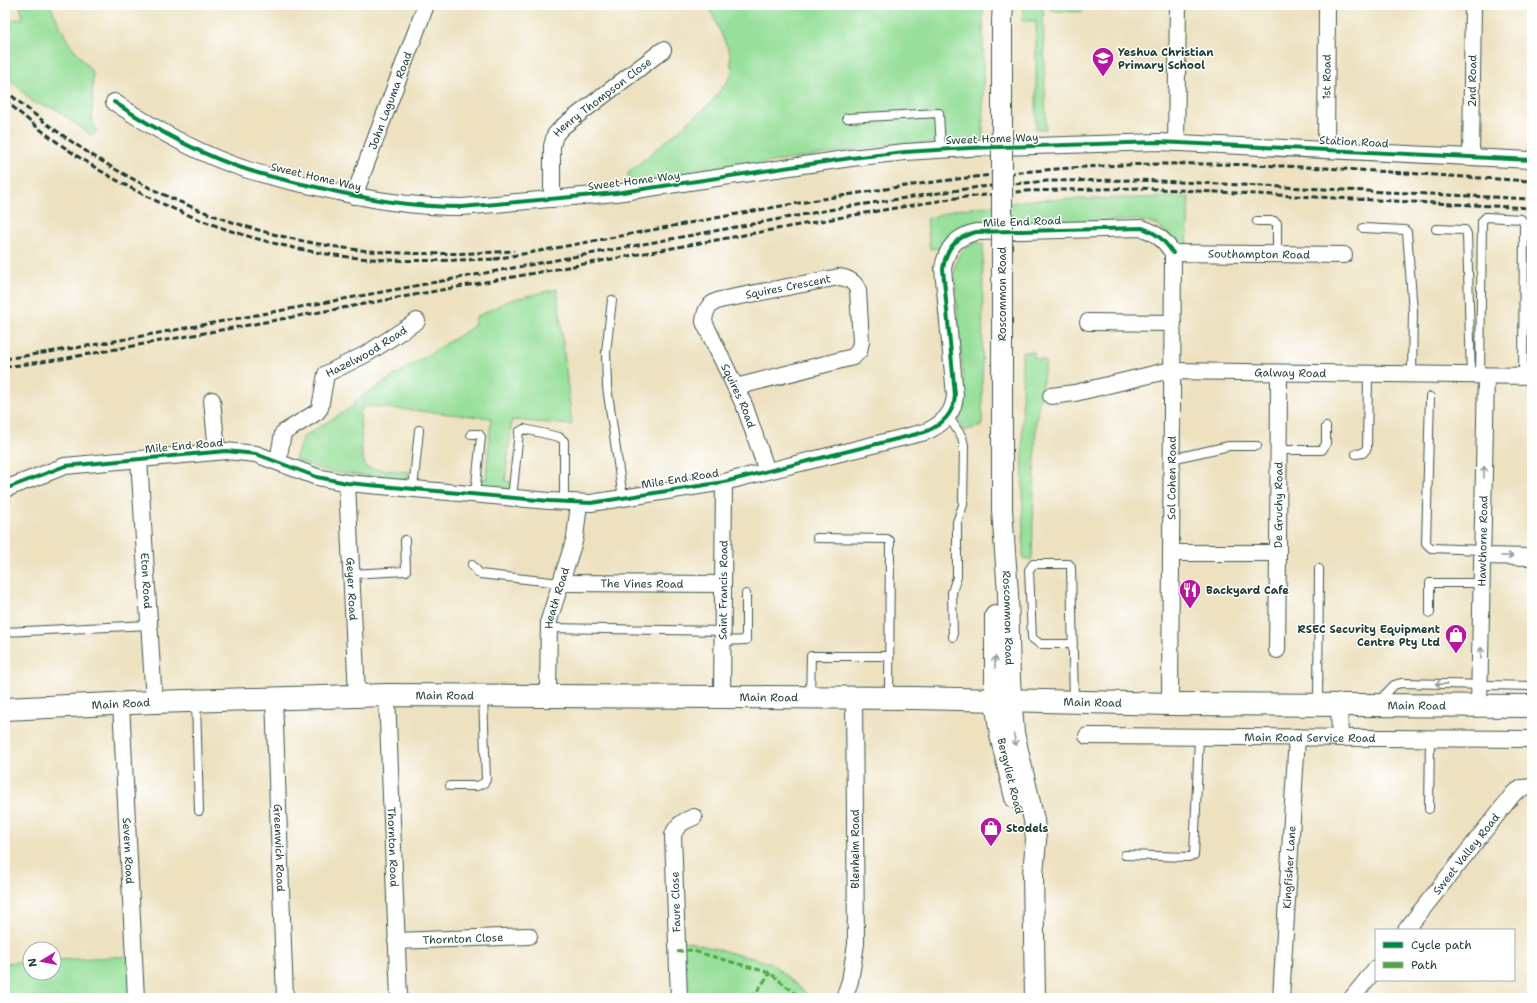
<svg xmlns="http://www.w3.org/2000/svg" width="1537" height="1003" viewBox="0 0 1537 1003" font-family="'Shantell Sans',sans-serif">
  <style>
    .green { fill: #97df9a; stroke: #5b8e67 }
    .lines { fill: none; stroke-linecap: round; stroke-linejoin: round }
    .service-casing { stroke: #3e5649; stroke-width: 10 }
    .minor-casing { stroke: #3e5649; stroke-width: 18 }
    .tertiary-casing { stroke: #3e5649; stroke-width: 22 }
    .secondary-casing { stroke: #3e5649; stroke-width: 24 }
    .service { stroke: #fff; stroke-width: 8 }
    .minor { stroke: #fff; stroke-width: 16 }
    .tertiary { stroke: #fff; stroke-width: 20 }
    .secondary { stroke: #fff; stroke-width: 22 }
    .rail { stroke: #1f3d34; stroke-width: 3; stroke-dasharray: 6 3; stroke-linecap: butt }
    .tertiary-bridge-casing { stroke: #3e5649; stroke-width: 22; stroke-linecap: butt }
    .tertiary-bridge { stroke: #fff; stroke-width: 20 }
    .quiet { stroke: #4fa644; stroke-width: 3; stroke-dasharray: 6 3; stroke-linecap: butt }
    .cycleway-casing { stroke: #fff; stroke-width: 6 }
    .cycleway { stroke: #00873e; stroke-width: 4 }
    .oneway { stroke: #8f9e9a }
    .labels { text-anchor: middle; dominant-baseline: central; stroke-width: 3; stroke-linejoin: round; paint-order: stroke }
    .poi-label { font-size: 11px; font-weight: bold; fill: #1f3d34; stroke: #fff; text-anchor: start }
    .street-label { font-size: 11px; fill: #1f3d34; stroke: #fff }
  </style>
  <rect width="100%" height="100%" fill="#fff"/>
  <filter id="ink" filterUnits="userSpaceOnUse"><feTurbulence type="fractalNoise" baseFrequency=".025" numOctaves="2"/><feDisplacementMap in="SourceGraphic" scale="8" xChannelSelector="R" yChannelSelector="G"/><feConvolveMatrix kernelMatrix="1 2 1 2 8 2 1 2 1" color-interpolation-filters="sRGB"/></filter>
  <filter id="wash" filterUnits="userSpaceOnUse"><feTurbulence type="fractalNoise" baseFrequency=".012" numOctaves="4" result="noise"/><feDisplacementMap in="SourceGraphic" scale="16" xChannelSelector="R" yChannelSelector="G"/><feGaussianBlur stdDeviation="0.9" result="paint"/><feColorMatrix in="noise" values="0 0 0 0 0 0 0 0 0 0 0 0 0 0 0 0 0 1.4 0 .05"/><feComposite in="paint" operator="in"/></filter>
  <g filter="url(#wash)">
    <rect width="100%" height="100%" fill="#ede1c0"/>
    <path class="green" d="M20,5H50L67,40L93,73L92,118L97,132L91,135L54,108L34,103L5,75V21L23,18Z
      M708,5H983V140L888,145L629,183L628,173L709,105L732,75L730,53Z
      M1023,5H1043L1046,129L1036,130V21H1022Z
      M1051,5H1089L1082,12L1051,11Z
      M1189,197L1187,247L1176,243L1158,225L1139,220L966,226L951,235L943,248L930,249L927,219L954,210L1033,200Z
      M975,243H983L982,426L963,431L959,420L965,398L954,270C956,257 963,248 975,243Z
      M557,289L572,425L512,420L505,481L512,482L510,490L483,487L481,479H486L491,418L367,406L360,411L362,455L366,468L410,472L406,480L330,472L318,469L295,459L303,437L355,405L353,402L474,326L476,317L510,300Z
      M1022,352H1034V358L1046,361L1036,421L1032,559H1023Z
      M677,939L771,963L812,998H679Z
      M134,956L136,998H5V963L30,961V973H54V960Z"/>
  </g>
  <g filter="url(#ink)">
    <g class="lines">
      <g class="service-casing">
        <path id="service" d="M847,118L939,113L941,150
          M1257,221H1274L1277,223V254
          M1363,228L1405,230L1407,232L1413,311L1412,375
          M1436,229L1465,230L1467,234L1471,376
          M612,300L606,352L607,387L623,498
          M1480,376L1482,221L1486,217L1521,219L1524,223L1523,376
          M1430,397L1426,543L1431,548L1483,550
          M948,416L962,437L964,445L963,505L957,522V577L952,592L953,637
          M471,434H479L481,437L475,494
          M1278,450H1322L1326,444V427
          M1356,454L1363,453L1367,448L1368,374
          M1171,459L1229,446H1257
          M413,489L419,430
          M512,498L519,432L524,429L559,437L564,441V502
          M817,538L887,539L890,541L889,697
          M472,565L480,574L560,583
          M351,574L406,571L405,540
          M1430,613V583H1482
          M549,628L723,631
          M5,632L149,625
          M723,641L746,640V594
          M1073,644H1040L1032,638L1029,570L1033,564H1069L1071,567L1074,701
          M810,696L811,656H889
          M196,701L199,811
          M1378,702L1394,685L1401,683L1532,686
          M1318,704L1319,569
          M450,786H477L484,783L486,780L483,697
          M1429,809L1430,738
          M1125,855L1188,857L1194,855L1199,737"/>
      </g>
      <g class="minor-casing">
        <g id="minor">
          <path d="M114,102C156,130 200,155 248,170C271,177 293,182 316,187C366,199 410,207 462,207L616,193L851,158L905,152L969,148L1159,142L1532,160"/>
          <path d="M1176,143L1178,5"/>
          <path id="s1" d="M1326,149L1327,5"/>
          <path id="s2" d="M1471,157L1473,5"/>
          <path id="s3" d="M354,196L426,5"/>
          <path id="s4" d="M552,199V146L555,135L562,127L663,50"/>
          <path id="s5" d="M1173,253L1344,255"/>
          <path d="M1088,322L1173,323"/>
          <path id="s6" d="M736,387L853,357L859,351L861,342L858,290C854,281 848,278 839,277L720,300C708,304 705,310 704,322L745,407L767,471"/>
          <path id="s7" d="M1051,396L1075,393L1162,372L1172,371L1532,376"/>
          <path d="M212,400L217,451"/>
          <path id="s8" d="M139,459L154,702"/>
          <path id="s9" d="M278,461L283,433L317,412L320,408L326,374L368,353L417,321"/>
          <path id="s10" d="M347,483L357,695"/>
          <path d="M5,489L65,466L226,451L256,454L317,477L347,483L549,501L591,503L724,482L925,432C942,425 954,414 955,395L943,269C946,248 956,237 976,232L1142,228C1157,233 1164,240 1173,253"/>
          <path id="s11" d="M1171,553H1278L1279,374"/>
          <path d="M1483,556L1532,557"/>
          <path id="s12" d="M560,583L723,584"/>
          <path d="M1277,650L1278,553"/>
          <path id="s13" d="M387,695L399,998"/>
          <path id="s14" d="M548,695L549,620L575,538L579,503"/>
          <path id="s15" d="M274,698L285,998"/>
          <path id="s16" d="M722,698L724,482"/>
          <path id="s17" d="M121,704L136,998"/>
          <path id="s18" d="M1170,704L1173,253"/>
          <path d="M1339,705L1340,738"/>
          <path id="s19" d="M1479,706L1486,376"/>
          <path id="s20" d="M1087,736L1532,739"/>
          <path id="s21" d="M1406,930L1514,793L1522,788L1532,787"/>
          <path id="s22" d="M396,941L529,936"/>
          <path d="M679,998L673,835C677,824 684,821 694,817"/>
          <path d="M844,998L850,981L856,944L854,698"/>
          <path id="s23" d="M1281,998L1297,737"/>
          <path d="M1352,998L1376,968"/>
        </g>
      </g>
      <g class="tertiary-casing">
        <g id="tertiary">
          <path d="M1002,21L1003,5"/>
          <path id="s24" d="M1002,352V510L1008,593L1010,680L1014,733L1034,820L1036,840L1033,874L1035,998"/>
          <path d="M995,616V701L1000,735L1015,798"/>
        </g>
      </g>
      <g class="secondary-casing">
        <g id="secondary">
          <path id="s25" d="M5,709L154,702L387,695L914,698L1170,704L1532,706"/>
        </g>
      </g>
      <use href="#service" class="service"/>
      <use href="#minor" class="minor"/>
      <use href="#tertiary" class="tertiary"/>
      <use href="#secondary" class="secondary"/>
      <path class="rail" d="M5,90C110,181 230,237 369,251C417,255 466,254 514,251
        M5,100C105,190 237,249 371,259C414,262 456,260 498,259
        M494,259C691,225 886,179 1086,167C1234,157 1384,173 1532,181
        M5,359L93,345L845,207L979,187L1047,181L1138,180L1532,199
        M5,367L56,360L865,213L956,198L1026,191L1138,188L1532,208"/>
      <g class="tertiary-bridge-casing">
        <path id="tertiary-bridge" d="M1002,352V21"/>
      </g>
      <use href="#tertiary-bridge" class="tertiary-bridge"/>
      <path class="quiet" d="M677,952L690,950L770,973L801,998
        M752,998L770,973"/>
      <g class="cycleway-casing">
        <path id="cycleway" d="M114,102C156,130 200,155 248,170C271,177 293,182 316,187C366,199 410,207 462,207L616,193L851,158L905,152L969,148L1159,142L1532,160
          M5,489L65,466L226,451L256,454L317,477L347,483L549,501L591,503L724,482L925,432C942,425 954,414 955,395L943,269C946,248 956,237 976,232L1142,228C1157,233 1164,240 1173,253"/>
      </g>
      <use href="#cycleway" class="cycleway"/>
    </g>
    <defs><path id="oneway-shaft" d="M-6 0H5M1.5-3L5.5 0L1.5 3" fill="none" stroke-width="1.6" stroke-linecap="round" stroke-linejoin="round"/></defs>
    <g class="oneway">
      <use href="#oneway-shaft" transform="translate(1484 472) rotate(-89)"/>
      <use href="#oneway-shaft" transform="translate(1507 556)"/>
      <use href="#oneway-shaft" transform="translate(1481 653) rotate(-89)"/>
      <use href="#oneway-shaft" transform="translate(995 662) rotate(-89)"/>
      <use href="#oneway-shaft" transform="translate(1441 684) rotate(-179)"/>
      <use href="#oneway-shaft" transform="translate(1015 740) rotate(78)"/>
    </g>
  </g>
  <defs>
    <g id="school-pin" transform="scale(1.15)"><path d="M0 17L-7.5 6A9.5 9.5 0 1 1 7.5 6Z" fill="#b5179e" stroke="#fff"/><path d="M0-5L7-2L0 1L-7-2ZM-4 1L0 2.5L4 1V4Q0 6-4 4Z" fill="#fff"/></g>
    <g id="restaurant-pin" transform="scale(1.15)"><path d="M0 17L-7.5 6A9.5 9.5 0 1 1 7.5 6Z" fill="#b5179e" stroke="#fff"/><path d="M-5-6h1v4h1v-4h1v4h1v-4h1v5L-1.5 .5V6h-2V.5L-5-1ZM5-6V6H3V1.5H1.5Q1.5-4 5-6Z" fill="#fff"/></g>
    <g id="shop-pin" transform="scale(1.15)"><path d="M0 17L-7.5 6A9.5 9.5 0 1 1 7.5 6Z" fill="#b5179e" stroke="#fff"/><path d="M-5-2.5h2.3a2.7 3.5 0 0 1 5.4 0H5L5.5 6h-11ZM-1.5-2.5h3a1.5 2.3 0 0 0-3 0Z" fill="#fff"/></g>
  </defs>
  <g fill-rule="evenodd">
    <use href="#school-pin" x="1103" y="58"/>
    <use href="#restaurant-pin" x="1190" y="590"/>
    <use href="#shop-pin" x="1456" y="635"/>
    <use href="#shop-pin" x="991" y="828"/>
  </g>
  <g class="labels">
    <g class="poi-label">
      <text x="1118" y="52">Yeshua Christian<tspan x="1118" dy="13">Primary School</tspan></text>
      <text x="1206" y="590">Backyard Cafe</text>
      <text x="1440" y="629" text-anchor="end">RSEC Security Equipment<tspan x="1440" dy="13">Centre Pty Ltd</tspan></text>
      <text x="1006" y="828">Stodels</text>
    </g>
    <g class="street-label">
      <text stroke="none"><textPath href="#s1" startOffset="72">1st Road</textPath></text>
      <text stroke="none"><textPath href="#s2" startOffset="76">2nd Road</textPath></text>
      <text stroke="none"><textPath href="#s4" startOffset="125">Henry Thompson Close</textPath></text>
      <text stroke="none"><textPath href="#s3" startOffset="102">John Laguma Road</textPath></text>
      <text transform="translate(992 139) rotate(-2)">Sweet Home Way</text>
      <text transform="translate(1354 142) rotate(3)">Station Road</text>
      <text transform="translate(316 177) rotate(13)">Sweet Home Way</text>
      <text transform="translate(634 181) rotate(-7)">Sweet Home Way</text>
      <text transform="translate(1022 222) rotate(-2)">Mile End Road</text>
      <text stroke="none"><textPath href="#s5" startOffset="86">Southampton Road</textPath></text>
      <text transform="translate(788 287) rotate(-11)">Squires Crescent</text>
      <text transform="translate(1002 294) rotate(-90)">Roscommon Road</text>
      <text stroke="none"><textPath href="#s9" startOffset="154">Hazelwood Road</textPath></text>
      <text stroke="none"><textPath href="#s7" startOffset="242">Galway Road</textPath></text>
      <text stroke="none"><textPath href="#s6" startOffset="447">Squires Road</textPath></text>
      <text transform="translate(184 446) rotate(-5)">Mile End Road</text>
      <text stroke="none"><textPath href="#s18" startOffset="226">Sol Cohen Road</textPath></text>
      <text transform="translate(680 479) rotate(-9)">Mile End Road</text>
      <text stroke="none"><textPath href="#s11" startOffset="155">De Gruchy Road</textPath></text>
      <text stroke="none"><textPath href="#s19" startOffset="165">Hawthorne Road</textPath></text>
      <text stroke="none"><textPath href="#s8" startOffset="122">Eton Road</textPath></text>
      <text stroke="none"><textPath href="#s12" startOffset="82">The Vines Road</textPath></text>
      <text stroke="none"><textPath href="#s10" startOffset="106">Geyer Road</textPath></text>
      <text stroke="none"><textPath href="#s16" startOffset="108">Saint Francis Road</textPath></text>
      <text stroke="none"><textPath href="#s14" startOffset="98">Heath Road</textPath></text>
      <text stroke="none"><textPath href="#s24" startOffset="266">Roscommon Road</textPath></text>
      <text stroke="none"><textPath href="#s25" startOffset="440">Main Road</textPath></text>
      <text stroke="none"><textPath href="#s25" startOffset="764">Main Road</textPath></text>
      <text stroke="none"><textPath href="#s25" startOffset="1088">Main Road</textPath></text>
      <text stroke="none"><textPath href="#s25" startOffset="116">Main Road</textPath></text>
      <text stroke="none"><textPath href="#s25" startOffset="1412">Main Road</textPath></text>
      <text stroke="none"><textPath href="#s20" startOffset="223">Main Road Service Road</textPath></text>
      <text transform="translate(1010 776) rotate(76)">Bergvliet Road</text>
      <text stroke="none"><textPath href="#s13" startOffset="152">Thornton Road</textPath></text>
      <text stroke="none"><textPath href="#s15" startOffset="150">Greenwich Road</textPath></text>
      <text transform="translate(855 849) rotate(-90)">Blenheim Road</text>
      <text stroke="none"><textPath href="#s17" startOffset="147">Severn Road</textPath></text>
      <text stroke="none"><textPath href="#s21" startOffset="97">Sweet Valley Road</textPath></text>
      <text stroke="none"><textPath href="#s23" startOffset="131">Kingfisher Lane</textPath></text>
      <text transform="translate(676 902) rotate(-92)">Faure Close</text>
      <text stroke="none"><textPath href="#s22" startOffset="67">Thornton Close</textPath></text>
    </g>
  </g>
  <rect width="1537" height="1003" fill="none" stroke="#fff" stroke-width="20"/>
  <rect x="1375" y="929" width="140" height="52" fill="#ffffff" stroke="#a5b1ae"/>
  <rect x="1383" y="942" width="20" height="6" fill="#00873e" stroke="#a5b1ae"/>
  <text x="1411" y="949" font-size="12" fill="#1f3d34">Cycle path</text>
  <rect x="1383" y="962" width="20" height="6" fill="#4fa644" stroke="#a5b1ae"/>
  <text x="1411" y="969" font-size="12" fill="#1f3d34">Path</text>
  <g transform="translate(42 961) rotate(260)"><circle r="19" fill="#ffffff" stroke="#a5b1ae"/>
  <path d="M0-3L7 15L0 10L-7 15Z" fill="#b5179e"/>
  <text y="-6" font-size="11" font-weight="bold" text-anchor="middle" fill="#1f3d34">N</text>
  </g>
</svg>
